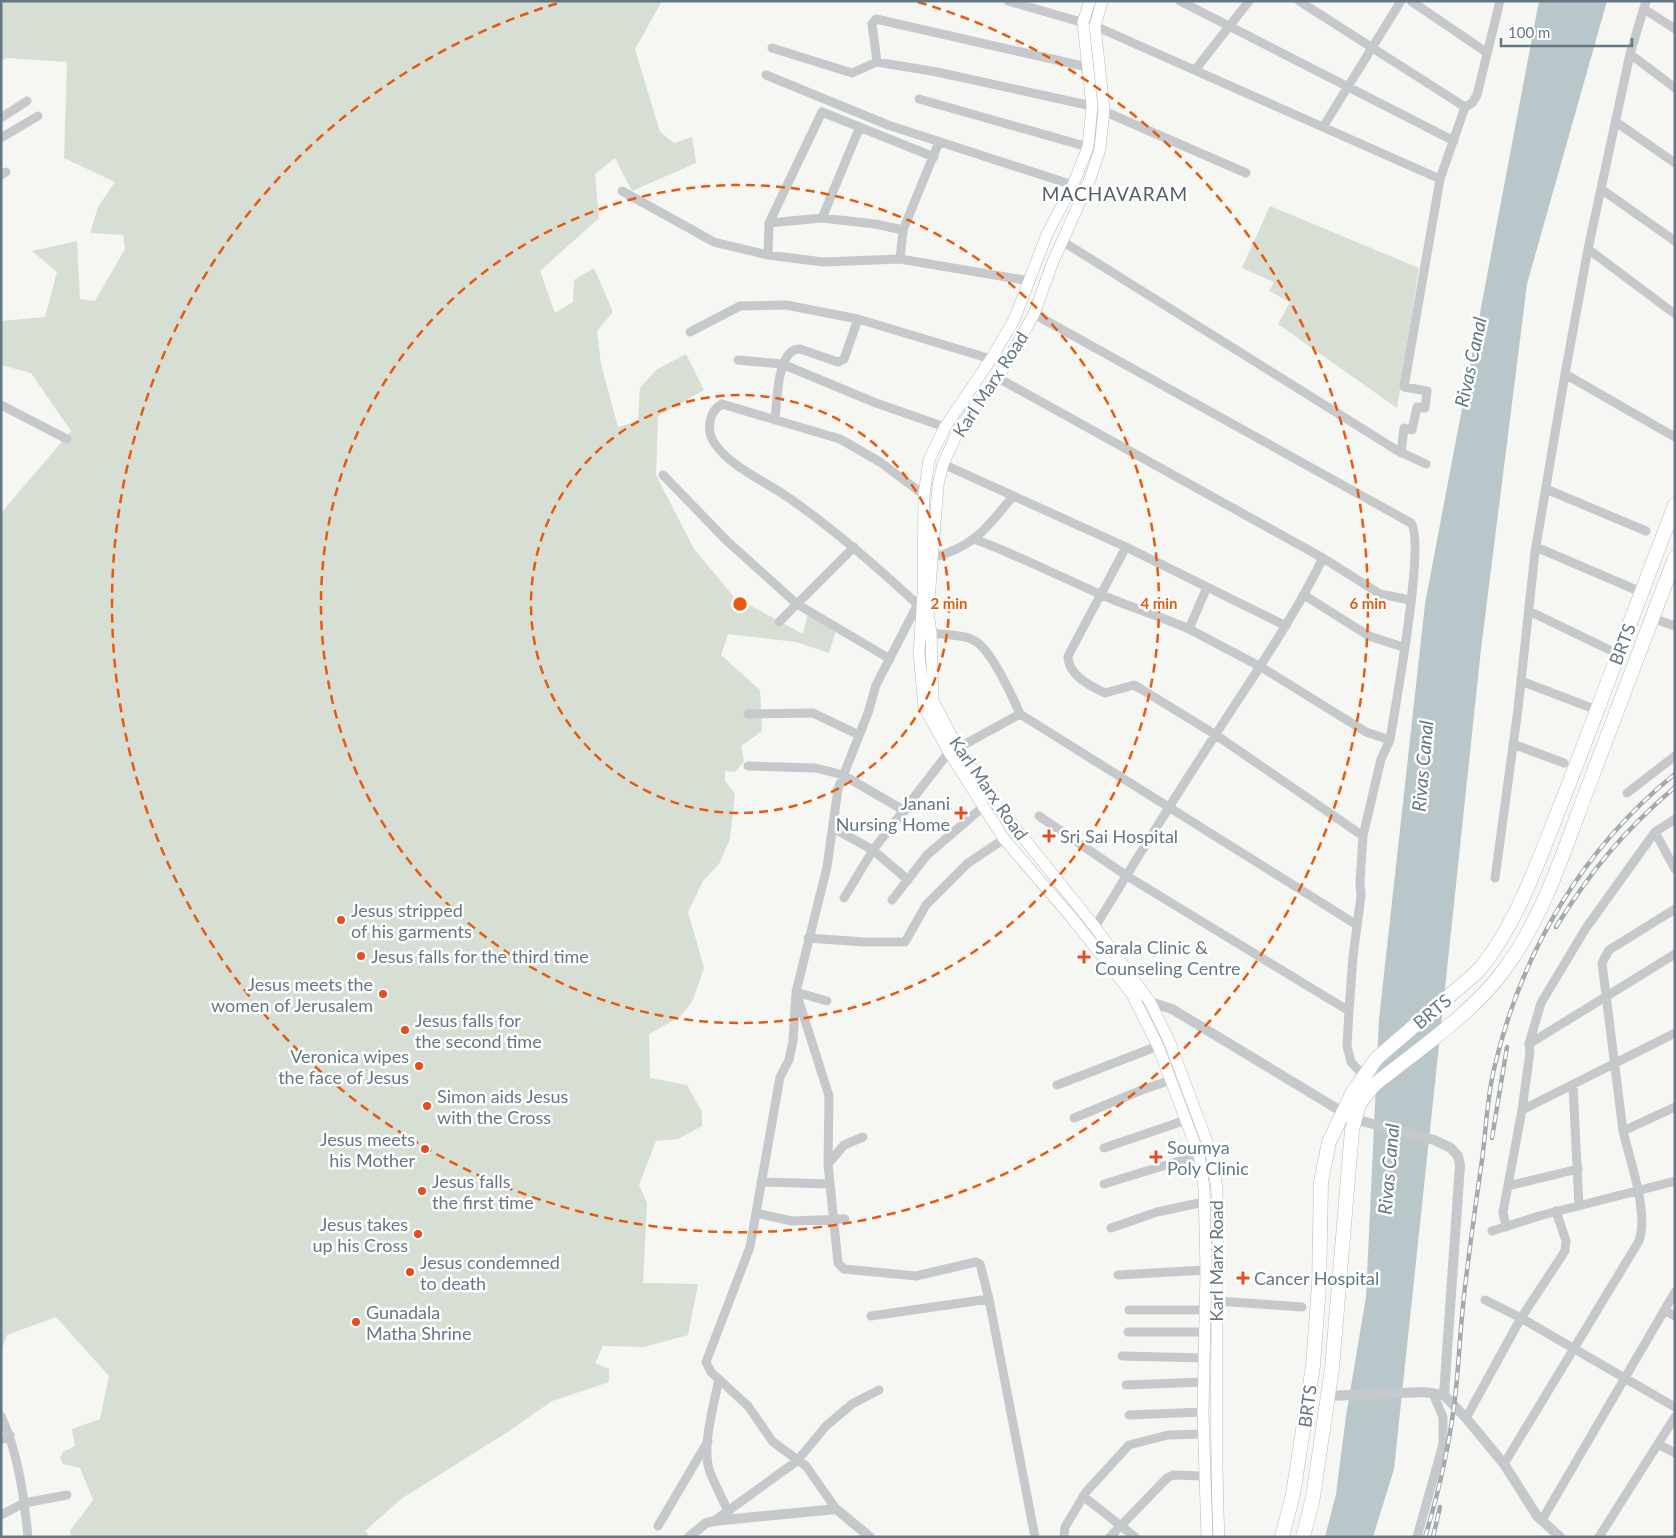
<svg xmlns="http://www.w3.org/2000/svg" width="1676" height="1538" viewBox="0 0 1676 1538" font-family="Lato,sans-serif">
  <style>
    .green { fill: #d7ded3 }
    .water { fill: #bac7ca }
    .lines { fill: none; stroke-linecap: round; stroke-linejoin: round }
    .secondary-casing { stroke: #b5bbbf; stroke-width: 12 }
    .primary-casing { stroke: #b8bcc0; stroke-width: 15 }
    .minor { stroke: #c6c9cc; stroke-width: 9 }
    .tertiary { stroke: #c6c9cc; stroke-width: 10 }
    .secondary { stroke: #fff; stroke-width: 11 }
    .primary { stroke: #fff; stroke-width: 14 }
    .rail-casing { stroke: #a3aaaf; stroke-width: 4.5 }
    .rail { stroke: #fff; stroke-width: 2.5; stroke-dasharray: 8; stroke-linecap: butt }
    .ring { fill: none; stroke: #e8590c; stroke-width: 2.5; stroke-dasharray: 9 6 }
    .poi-dot { fill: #e94b20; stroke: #fff; stroke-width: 2 }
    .labels { text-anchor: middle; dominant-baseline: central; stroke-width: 5; stroke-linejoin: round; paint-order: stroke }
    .street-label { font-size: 18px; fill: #647785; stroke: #fff }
    .poi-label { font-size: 18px; fill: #647785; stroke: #fff; text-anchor: start }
    .neighbourhood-label { font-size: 19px; letter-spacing: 1px; fill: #526069; stroke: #fff }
    .water-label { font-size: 19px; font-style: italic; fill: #5f7981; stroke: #fff }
    .centre { fill: #e8590c; stroke: #fff; stroke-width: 2.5 }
    .ring-label { font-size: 15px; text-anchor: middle; font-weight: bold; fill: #e8590c; stroke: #fff; stroke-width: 5; stroke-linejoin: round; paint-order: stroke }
  </style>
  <rect width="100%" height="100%" fill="#f6f6f2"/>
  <path class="green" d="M1,1H662L635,49L660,132L674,143L692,137L696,163L632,191L615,158L595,174L599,218L540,271L555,313L573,302L574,280L594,268L613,312L597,331L601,364L618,427L638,421L640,388L656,370L686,354L704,390L658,416L656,475L694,549L734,597L803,634L808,613L837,628L829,653L796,642L728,634L721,655L760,690L762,731L741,746L744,762L735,772L725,771V781L735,794L730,839L719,864L703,881L688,912L704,968L693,1000L681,1016L649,1034L650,1078L687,1085L702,1112V1126L678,1139L656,1141L639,1185L647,1203L643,1283L698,1284L688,1335L644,1347L603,1346L595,1363L609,1369V1382L552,1401L509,1431L401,1499L365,1531L370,1537H71L70,1531L93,1500L80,1468L63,1464L60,1458L63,1452L75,1446L72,1429L100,1419L109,1376L56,1317L7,1335L1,1351V513L71,431L31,373L1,365V321L45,317L57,272L32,251L77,241L80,299L95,301L125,249L123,235L90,233L98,207L115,182L64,158L67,62L7,58L1,61Z
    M1270,206L1419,268L1397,408L1278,324L1290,302L1269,291L1274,282L1242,268Z"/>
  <path class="water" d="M1539,1H1607L1527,284L1481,649L1394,1469L1373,1537H1325L1336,1494L1346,1416L1366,1297L1379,1019L1425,604Z"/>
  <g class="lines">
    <g class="secondary-casing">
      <path id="secondary" d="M1090,1L1083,22L1092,106L1088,147L1073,185L1047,234L1014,320L991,359L945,427L929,460L924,495L923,594L919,653L924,707L949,752L1004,839L1072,918L1132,994L1158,1046L1199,1155L1204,1188L1206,1270L1203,1412L1207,1537
        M1102,1L1095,26L1104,109L1100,149L1090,179L1052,264L1034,314L998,378L960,427L943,464L938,485L928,612L931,633L933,701L958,748L993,800L1095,927L1150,1002L1170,1043L1210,1150C1222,1194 1217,1244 1217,1290C1217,1372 1215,1454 1219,1537"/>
    </g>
    <g class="primary-casing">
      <path id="primary" d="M1282,1537L1293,1494L1313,1366L1319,1285L1321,1182L1329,1142L1353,1092L1377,1058L1477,972C1517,926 1540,856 1563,799C1601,702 1637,603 1675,505
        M1303,1537L1313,1497L1332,1368L1352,1130L1359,1104L1374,1085C1416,1051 1473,1013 1504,970C1542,919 1563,854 1585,795C1615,716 1645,637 1675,558"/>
    </g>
    <path class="minor" d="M1008,1L1095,26L1440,179
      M1180,1L1454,141
      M1299,1L1465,107L1440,179L1404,387L1427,391L1425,408L1417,407L1412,430L1404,428L1401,453
      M1411,1L1486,52
      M1644,9L1675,29
      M772,48L852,73L877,62L937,72L1092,106L1246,173
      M1630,54L1675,88
      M877,62L872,24L876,19L1087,67
      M1195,70L1249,1
      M766,75L888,125L1073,185
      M919,99L1088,147
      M1465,107L1472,103L1477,95L1500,1
      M1,118L27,101
      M1616,122L1675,163
      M1323,127L1401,1
      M1,138L38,116
      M1,175L6,172
      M1601,189L1675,241
      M622,191L714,242L768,255L823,262L900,259L1030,281
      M822,218L859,129
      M769,223L822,218L875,224L903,230
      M1062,241L1398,451L1426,464
      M1588,249L1675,314
      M768,255L769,223L822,112L934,157
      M900,259L903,230L939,142
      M1034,314L1411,523C1426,543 1395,707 1390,740
      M690,332L740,306L786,305L858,319L991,359
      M738,360L782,364L876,403L945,427
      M1565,374L1675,437
      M998,378L1323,558L1380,594L1410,600
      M1,405L67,439
      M775,420C777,402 777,348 800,349L838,362L844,359L858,319
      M943,464L1126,547L1286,626
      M663,475L727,541L797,604L890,659
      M1546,489L1646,531
      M974,539C1018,555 1058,576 1100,594C1129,607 1160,616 1189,629
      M1126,547L1068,656C1068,675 1090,686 1105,693L1134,685L1141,689L1216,735L1363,836
      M1536,547L1641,592
      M932,558C974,547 987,528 1013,496
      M1207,587L1189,629L1261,667L1366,732L1390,740L1381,759L1363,836L1360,882L1361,896L1353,956L1349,1011L1347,1046L1351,1062L1367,1079
      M1304,595L1369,636L1403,647
      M916,603C875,565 833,528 786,496C763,480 732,468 715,444C706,431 708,412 722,404L840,439L880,462L924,495
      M1529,611L1618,654
      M1652,618L1675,626
      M779,622L854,547
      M931,633C944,635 967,634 978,643C993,655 1012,695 1020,714L1357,925
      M1521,681L1597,710
      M748,714L813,713L859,735
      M1513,744L1564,763
      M958,748L1020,714
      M748,766L816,768L843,775L905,811
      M1627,793L1675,756
      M1039,816L1127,876L1349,1011
      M833,828L873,850L908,880
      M1655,832L1675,869
      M1495,878L1518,709L1535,552L1565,374L1588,249L1630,54L1646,1
      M844,898L873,850L949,752
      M892,900L927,855L983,807
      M1675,909L1609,950L1602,963L1623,1131L1675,1107
      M1095,927C1134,863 1173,800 1214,737C1252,678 1292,621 1323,558
      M808,938L864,942H905L926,905L968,863L1004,839
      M827,1001L796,992L829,1096L828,1164L838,1263L844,1269L916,1276L976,1262L980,1264L989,1299L1035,1537
      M1529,1044L1675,954
      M1057,1085L1158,1046
      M1573,1085L1579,1206
      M1522,1110L1675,1033
      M1074,1118L1142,1090L1171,1080
      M1104,1148L1186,1120
      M828,1164L844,1145L863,1137
      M761,1182L830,1184
      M1104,1184L1199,1155
      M1508,1186L1578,1169
      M756,1213L792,1221L845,1219
      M1506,1227L1503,1212L1522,1110L1530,1052L1529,1044L1541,1003L1586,928L1655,832L1675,819
      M1111,1228L1157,1212L1204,1202
      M1492,1231L1539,1216L1675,1181
      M1118,1275L1206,1270
      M1485,1300L1521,1318L1675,1407
      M1217,1301L1302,1307
      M1129,1310H1206
      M1664,1310L1675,1316
      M871,1316L989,1299
      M1128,1332H1204
      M1122,1356L1204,1358
      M719,1379C714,1404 701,1448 710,1472C715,1485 722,1498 728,1511
      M1126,1385L1204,1382
      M1129,1415L1203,1412
      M1,1416C18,1452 24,1496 28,1537
      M1466,1418L1521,1318L1565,1251L1566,1241L1556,1211
      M1,1440L10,1435
      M1658,1444L1675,1453
      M1504,1464L1639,1241C1649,1213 1630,1161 1623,1131
      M1083,1496L1135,1537
      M836,1509L806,1466L773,1442L748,1406L711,1372L706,1362L750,1247L780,1077L789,1060L793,1041L796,992L827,867L838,789L868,713L876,685L923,594
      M1,1515L24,1503L67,1495
      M1542,1520L1675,1292
      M714,1521L797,1461L826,1426L852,1404L879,1390
      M658,1526L708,1441
      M1064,1537L1065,1527L1086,1492L1129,1445L1168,1435L1204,1434
      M1110,1537L1167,1478L1173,1475L1204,1476
      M1417,1537L1443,1444V1417L1433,1394
      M1599,1537L1675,1417"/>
    <path class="tertiary" d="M1150,1002L1172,1009L1354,1119L1434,1140L1451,1148L1458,1156L1460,1165L1444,1395L1466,1418L1504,1464L1537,1516L1560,1537
      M1328,1396L1424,1392L1444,1395
      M689,1537L706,1523L714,1521L836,1509L870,1537"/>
    <use href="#secondary" class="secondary"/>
    <use href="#primary" class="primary"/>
    <g class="rail-casing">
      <path id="rail" d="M1556,927C1592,869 1623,832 1675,787
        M1492,1138L1507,1047
        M1425,1537C1438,1495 1448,1451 1454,1407C1459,1367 1460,1327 1465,1287C1470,1245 1476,1202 1482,1160C1486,1130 1487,1098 1494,1069C1521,953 1582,849 1675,774
        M1433,1537L1440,1507"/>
    </g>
    <use href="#rail" class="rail"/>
  </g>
  <g class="ring">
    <circle cx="740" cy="604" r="209"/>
    <circle cx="740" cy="604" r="419"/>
    <path d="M918 2A628 628 0 1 1 562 2"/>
  </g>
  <g class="poi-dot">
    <path d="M958.5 805.5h5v5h5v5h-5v5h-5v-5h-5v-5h5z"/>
    <path d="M1046.5 828.5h5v5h5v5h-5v5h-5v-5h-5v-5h5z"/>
    <circle cx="341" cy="920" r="5"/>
    <circle cx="361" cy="956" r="5"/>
    <path d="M1081.5 949.5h5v5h5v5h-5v5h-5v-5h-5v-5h5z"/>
    <circle cx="383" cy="994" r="5"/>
    <circle cx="405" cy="1030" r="5"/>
    <circle cx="419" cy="1066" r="5"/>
    <circle cx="427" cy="1106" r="5"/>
    <circle cx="425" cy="1149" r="5"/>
    <path d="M1153.5 1149.5h5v5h5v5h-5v5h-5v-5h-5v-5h5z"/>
    <circle cx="422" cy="1191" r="5"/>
    <circle cx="418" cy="1234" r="5"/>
    <circle cx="410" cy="1272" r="5"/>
    <path d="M1240.5 1270.5h5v5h5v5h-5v5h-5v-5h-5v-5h5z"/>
    <circle cx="356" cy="1322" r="5"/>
  </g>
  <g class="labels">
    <g class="street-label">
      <text transform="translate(990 384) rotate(-57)">Karl Marx Road</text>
      <text transform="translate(1622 644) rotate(-69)">BRTS</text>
      <text transform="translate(989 788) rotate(55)">Karl Marx Road</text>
      <text transform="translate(1432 1011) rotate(-40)">BRTS</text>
      <text transform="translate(1216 1261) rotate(-90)">Karl Marx Road</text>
      <text transform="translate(1307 1406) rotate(-82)">BRTS</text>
    </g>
    <g class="poi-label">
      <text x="950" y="803" text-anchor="end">Janani<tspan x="950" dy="21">Nursing Home</tspan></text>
      <text x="1060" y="836">Sri Sai Hospital</text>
      <text x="351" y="910">Jesus stripped<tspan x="351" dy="21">of his garments</tspan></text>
      <text x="1095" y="947">Sarala Clinic &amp;<tspan x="1095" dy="21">Counseling Centre</tspan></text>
      <text x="371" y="956">Jesus falls for the third time</text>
      <text x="373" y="984" text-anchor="end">Jesus meets the<tspan x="373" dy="21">women of Jerusalem</tspan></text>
      <text x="415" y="1020">Jesus falls for<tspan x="415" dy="21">the second time</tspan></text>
      <text x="409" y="1056" text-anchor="end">Veronica wipes<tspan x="409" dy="21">the face of Jesus</tspan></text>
      <text x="437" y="1096">Simon aids Jesus<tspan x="437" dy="21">with the Cross</tspan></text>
      <text x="415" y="1139" text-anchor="end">Jesus meets<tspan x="415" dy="21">his Mother</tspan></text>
      <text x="1167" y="1147">Soumya<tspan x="1167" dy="21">Poly Clinic</tspan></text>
      <text x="432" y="1181">Jesus falls<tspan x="432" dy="21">the first time</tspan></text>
      <text x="408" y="1224" text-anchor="end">Jesus takes<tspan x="408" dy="21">up his Cross</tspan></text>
      <text x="420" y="1262">Jesus condemned<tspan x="420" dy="21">to death</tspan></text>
      <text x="1254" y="1278">Cancer Hospital</text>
      <text x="366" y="1312">Gunadala<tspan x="366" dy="21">Matha Shrine</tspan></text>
    </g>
    <g class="neighbourhood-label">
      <text x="1115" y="193">MACHAVARAM</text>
    </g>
    <g class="water-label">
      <text transform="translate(1470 362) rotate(-78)">Rivas Canal</text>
      <text transform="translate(1422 766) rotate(-85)">Rivas Canal</text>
      <text transform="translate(1388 1169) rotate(-85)">Rivas Canal</text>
    </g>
  </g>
  <circle cx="740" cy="604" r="8" class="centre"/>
  <g class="ring-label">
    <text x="949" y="609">2 min</text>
    <text x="1159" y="609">4 min</text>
    <text x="1368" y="609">6 min</text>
  </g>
  <rect width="1676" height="1538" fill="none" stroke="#647785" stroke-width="5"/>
  <path d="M1501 38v8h131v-8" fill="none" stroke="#647785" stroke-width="2.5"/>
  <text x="1508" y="38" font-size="15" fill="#647785" stroke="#ffffff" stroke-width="4" paint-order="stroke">100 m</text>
</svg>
